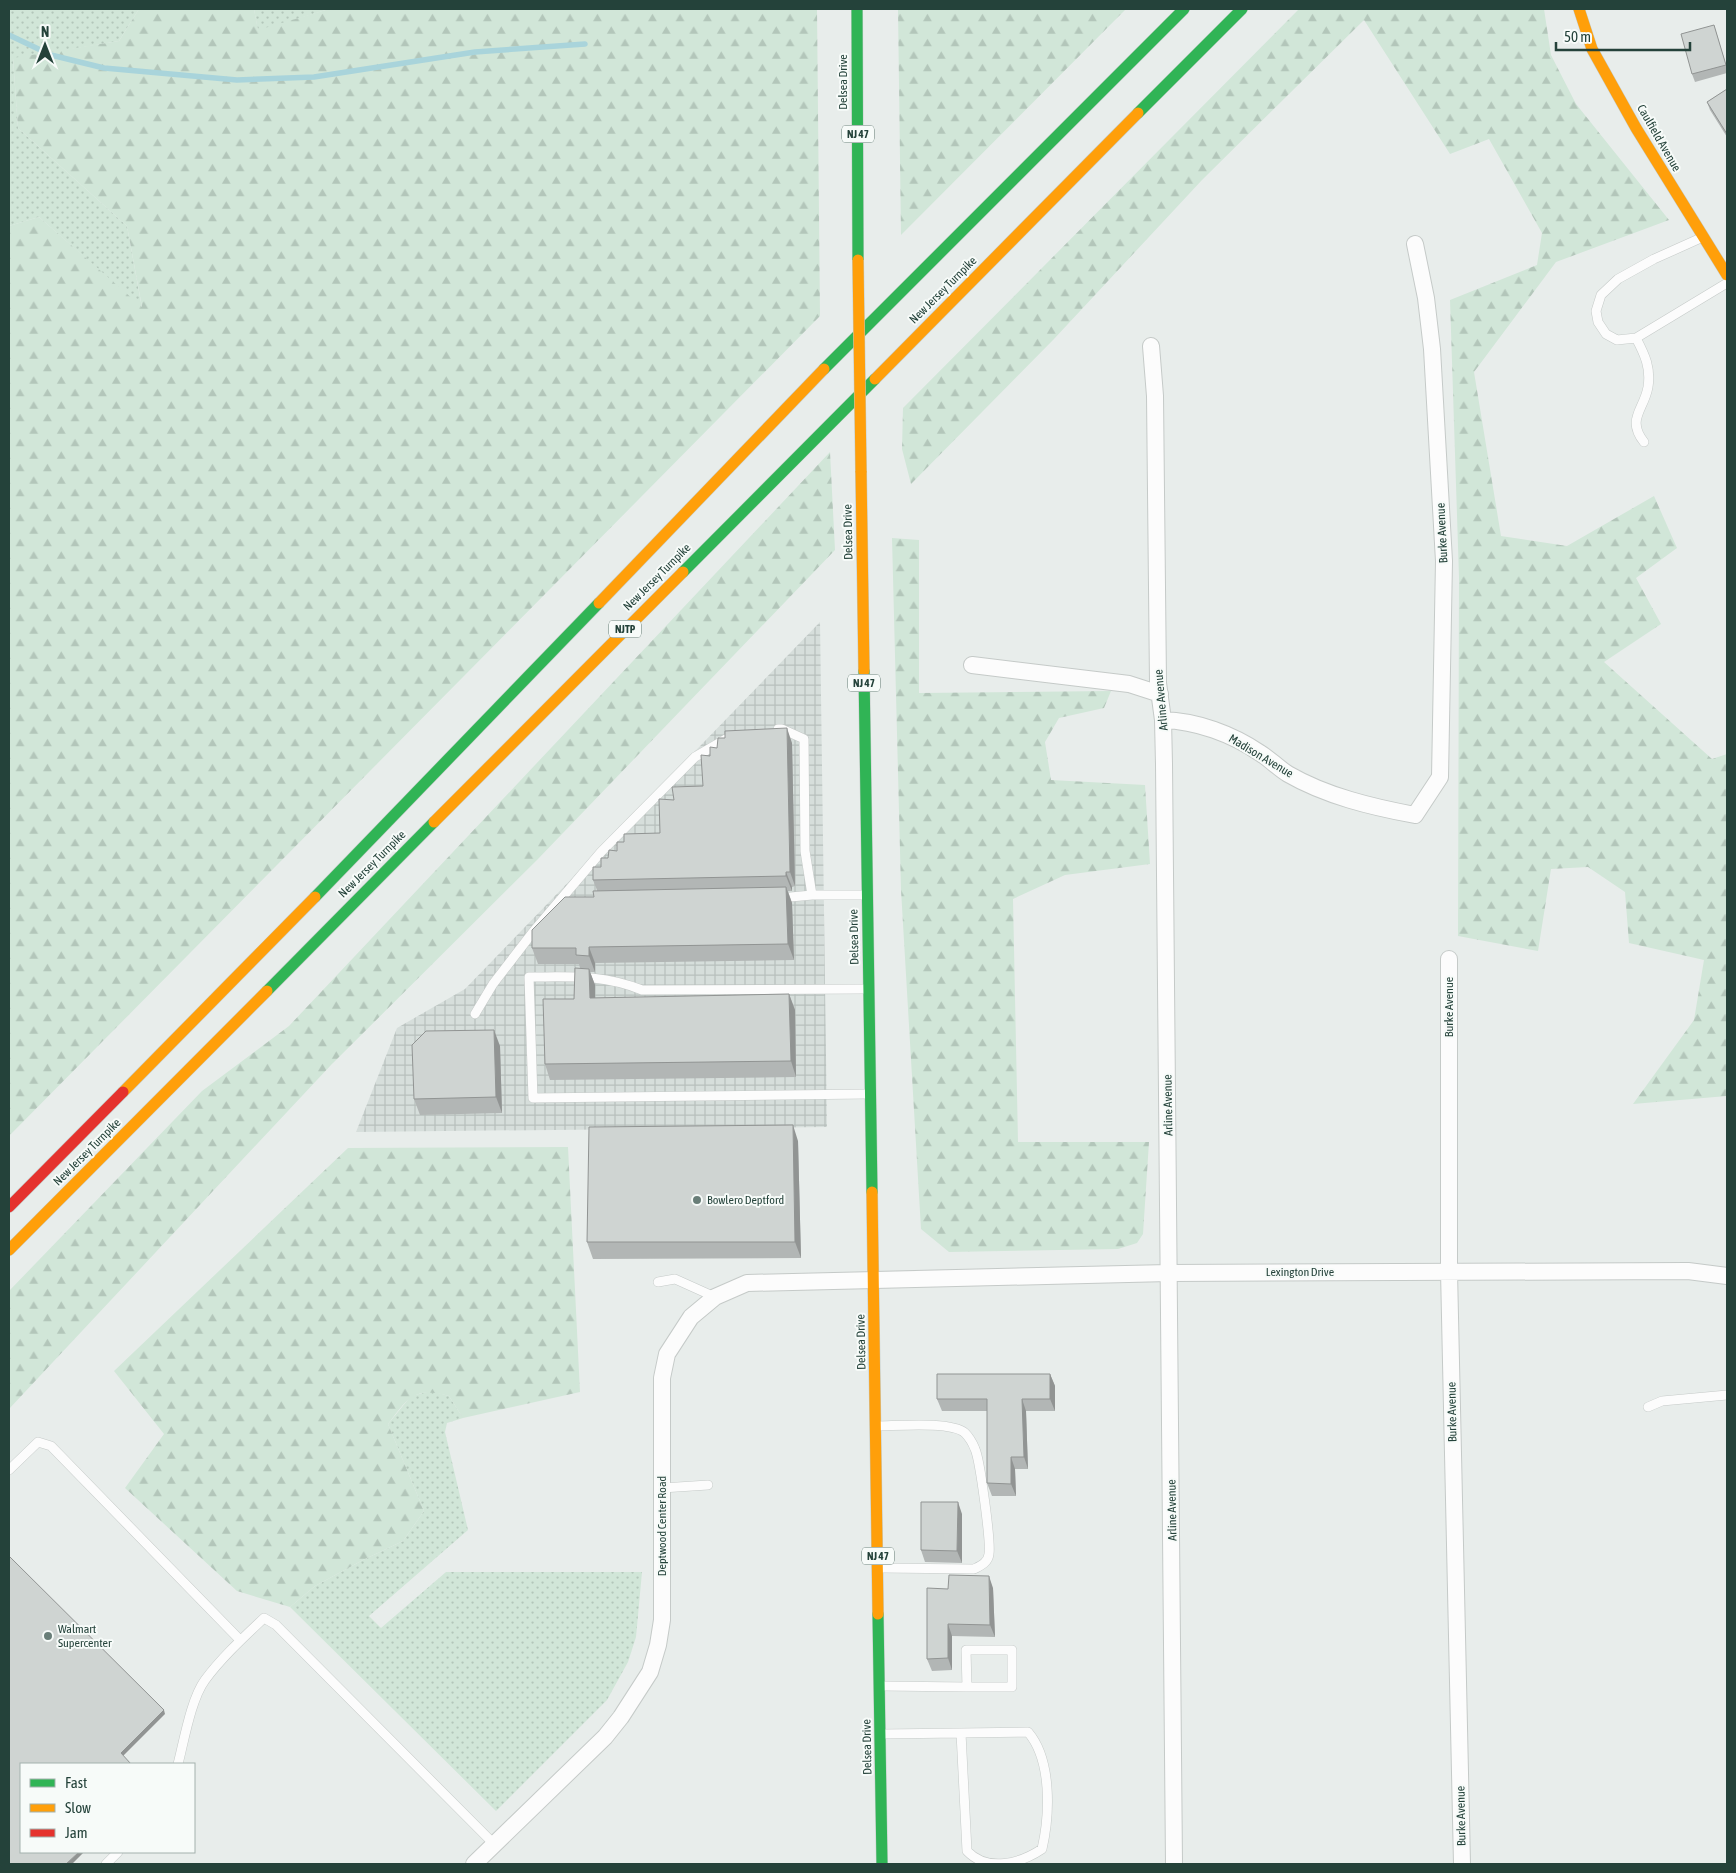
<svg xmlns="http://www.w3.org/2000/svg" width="1736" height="1873" viewBox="0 0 1736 1873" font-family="'Asap Condensed',sans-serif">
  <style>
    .industrial { fill: url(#industrial-grid) }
    .grass { fill: url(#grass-dots) }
    .forest { fill: url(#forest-firs) }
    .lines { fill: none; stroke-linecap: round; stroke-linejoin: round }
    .stream { stroke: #a9d4db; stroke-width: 5.5 }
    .lane-casing { stroke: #c5cac8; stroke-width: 10 }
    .street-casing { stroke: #c5cac8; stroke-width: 18 }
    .fast-casing { stroke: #c3cbc8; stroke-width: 12 }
    .slow-casing { stroke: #c3cbc8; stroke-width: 12 }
    .jam-casing { stroke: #c3cbc8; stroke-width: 12 }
    .lane { stroke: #fcfcfc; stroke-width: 9 }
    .street { stroke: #fcfcfc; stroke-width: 16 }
    .fast { stroke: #30b455; stroke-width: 11 }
    .slow { stroke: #ff9f0a; stroke-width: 11 }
    .jam { stroke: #e5322d; stroke-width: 11 }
    .slow-bridge-casing { stroke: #c3ccc9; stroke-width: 12; stroke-linecap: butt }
    .slow-bridge { stroke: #ff9f0a; stroke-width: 11 }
    .wall { fill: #b2b6b5 }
    .shaded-wall { fill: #919493 }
    .building { fill: #cfd4d2; stroke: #919493 }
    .poi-dot { fill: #697e78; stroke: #f7fbf9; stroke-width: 2 }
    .labels { text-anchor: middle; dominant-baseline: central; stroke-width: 4; stroke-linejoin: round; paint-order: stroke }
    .shield { fill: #f7fbf9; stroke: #637a73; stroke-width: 1 }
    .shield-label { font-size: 11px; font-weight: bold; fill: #24423a }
    .street-label { font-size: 12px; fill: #24423a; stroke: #f7fbf9 }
    .poi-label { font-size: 12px; fill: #24423a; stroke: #f7fbf9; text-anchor: start }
  </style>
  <defs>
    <pattern id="industrial-grid" width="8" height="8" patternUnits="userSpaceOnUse" patternTransform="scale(1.25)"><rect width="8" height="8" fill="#d6dedb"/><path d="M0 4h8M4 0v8" fill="none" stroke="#b8c0bd"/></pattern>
    <pattern id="grass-dots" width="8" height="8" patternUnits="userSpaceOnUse" patternTransform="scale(1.25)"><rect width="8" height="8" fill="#d1e6d8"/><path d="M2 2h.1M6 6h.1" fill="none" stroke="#b3c6ba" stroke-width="1.8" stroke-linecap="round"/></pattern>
    <pattern id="forest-firs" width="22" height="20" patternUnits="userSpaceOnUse" patternTransform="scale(1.25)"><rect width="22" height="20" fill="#d1e6d8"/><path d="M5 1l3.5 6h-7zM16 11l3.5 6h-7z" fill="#b3c6ba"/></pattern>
  </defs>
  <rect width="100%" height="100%" fill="#e8edeb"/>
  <path class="industrial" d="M820,622L827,1127L356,1132L397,1028L465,989Z"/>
  <path class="grass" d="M9,9H139L119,41L13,59L18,128L127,226L142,308L39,217L9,226Z
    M254,9H329L258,31Z
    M431,1391L449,1396L463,1418L447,1423L445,1432L468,1530L369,1616L381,1628L446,1572H642L636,1637L628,1662L607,1700L496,1811L290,1607L315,1586L363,1560L403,1541L424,1511L388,1424L411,1396Z"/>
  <path class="forest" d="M139,9H254L258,30L329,9H817L820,316L9,1136V226L39,217L142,307L127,226L18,128L13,58L119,41Z
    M898,9H1126L901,235Z
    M1299,9H1544L1551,55L1576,104L1669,220L1556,262L1474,372L1501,536L1567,546L1654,496L1677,548L1636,578L1661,624L1604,662L1712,759L1727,754V1096L1633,1104L1694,1020L1704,960L1629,943L1625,892L1588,867L1551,869L1538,951L1458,936L1459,577L1450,300L1537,265L1542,233L1489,139L1450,154L1364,20L1202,180L1054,339L911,484L902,449L903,408Z
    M830,452L835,550L537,860L331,1065L9,1409V1291L202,1091L289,1026Z
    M892,538L919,540V693L1111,691L1104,708L1059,718L1045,742L1051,780L1145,785L1150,864L1065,875L1013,899L1018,1142H1149L1143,1234L1137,1243L1118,1249L949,1252L921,1229L901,890Z
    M568,1147L580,1392L463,1418L449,1396C414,1386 408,1398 388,1424L424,1511L403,1541L363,1560L315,1586L290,1607L237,1591L125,1488L164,1434L114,1371L348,1148Z"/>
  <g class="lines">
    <path class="stream" d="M9,35L51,55L104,68L237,80L314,77L475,52L585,44"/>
    <g class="lane-casing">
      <path id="lane" d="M1703,237L1654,259L1618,279L1601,295L1596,311L1598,322L1606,334L1617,340L1636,338L1727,283
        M1636,338C1645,355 1651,368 1648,387C1644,410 1626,419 1644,442
        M778,729H782L804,739L805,851L812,895H865
        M780,898L812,895
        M866,989L642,990C602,974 570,977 529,977L533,1098L868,1094
        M475,1014L493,984L533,932L601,852L695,757L726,739
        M658,1282L675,1279L715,1297
        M1648,1407L1662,1401L1727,1395
        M878,1426C896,1426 951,1421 965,1433C968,1436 973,1444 975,1449C980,1460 991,1542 989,1554C988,1563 980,1566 974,1569L881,1568
        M9,1470L38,1442L51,1446L240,1640
        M662,1488L708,1485
        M882,1686L967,1687L966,1650H1012V1687H967
        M883,1734L1028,1732C1052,1760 1050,1814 1042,1849C1021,1863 988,1873 967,1851L961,1733
        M178,1764C184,1741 191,1699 205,1680C222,1657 244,1637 264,1618L276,1625L494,1844
        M106,1864L118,1852"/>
    </g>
    <g class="street-casing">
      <path id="street" d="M1151,346L1155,396L1158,683L1163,720L1164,764L1174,1864
        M972,665L1129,684L1160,694
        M1163,720C1197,721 1232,734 1260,753C1270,759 1278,768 1288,774C1326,796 1372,807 1415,815L1440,777L1444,561L1432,349L1426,298L1415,244
        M1449,959V1271L1462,1864
        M474,1864L605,1737L621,1717L650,1672L658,1645L662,1620V1378L667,1354L691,1317L715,1297L747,1283L1169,1273L1688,1271L1727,1276"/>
    </g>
    <g class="fast-casing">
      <path id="fast" d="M857,9L858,260
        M1138,113L1242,9
        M824,369L1184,9
        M683,572L875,379
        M864,671L872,1192
        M315,897L599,603
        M267,991L434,822
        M878,1614L882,1864"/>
    </g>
    <g class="slow-casing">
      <path id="slow" d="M1579,9L1592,49L1636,128L1727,275
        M875,379L1138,113
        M861,471L864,671
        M599,603L824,369
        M434,822L683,572
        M123,1092L315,897
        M872,1192L878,1614
        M9,1250L267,991"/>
    </g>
    <g class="jam-casing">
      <path id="jam" d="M9,1207L123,1092"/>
    </g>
    <use href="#lane" class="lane"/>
    <use href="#street" class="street"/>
    <use href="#fast" class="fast"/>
    <use href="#slow" class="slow"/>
    <use href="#jam" class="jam"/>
    <g class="slow-bridge-casing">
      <path id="slow-bridge" d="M858,260L861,471"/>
    </g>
    <use href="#slow-bridge" class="slow-bridge"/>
  </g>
  <path class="wall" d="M1714,25L1727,68V73L1695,82L1692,74Z
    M1727,89V137L1710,110L1707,102Z
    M792,743L795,886L792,887V891H788L792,903L794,960L595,963V972H590L595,985V998L789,994L795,1010L796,1077L550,1080L545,1064L574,999L580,968L579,964H538L532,948L594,897L597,890L593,880L601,867L608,858L617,851L624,842L660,833L674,800L703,786L710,756L717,748Z
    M500,1046L502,1113L420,1115L414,1099Z
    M798,1141L801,1258L593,1259L587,1242Z
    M1050,1374L1055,1386V1411H1026L1028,1469H1015L1016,1496H992L987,1483V1411H942L937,1399Z
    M962,1514V1563L925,1562L921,1550Z
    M993,1588L995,1637L952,1636V1670L932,1671L927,1659L948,1589Z"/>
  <path class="shaded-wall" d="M787,728L792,743L795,886L790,872Z
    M786,872L792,887V891L786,876Z
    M786,887L792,903L794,960L788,944Z
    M589,947L595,963V972L589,956Z
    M589,969L595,985V1014L590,998Z
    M789,994L795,1010L796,1077L791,1061Z
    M494,1030L500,1046L502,1113L496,1097Z
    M793,1125L798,1141L801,1258L795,1242Z
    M1050,1374L1055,1386V1411L1050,1399Z
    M1022,1399L1026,1411L1028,1469L1024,1457Z
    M1011,1457L1015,1469L1016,1496L1011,1484Z
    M958,1502L962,1514V1563L957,1551Z
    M989,1576L993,1588L995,1637L990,1625Z
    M948,1624L952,1636V1670L948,1658Z
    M164,1710L165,1714L122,1757L121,1753Z
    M79,1852H84L72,1864H66Z"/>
  <path class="building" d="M1714,25L1726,65L1692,74L1681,34Z
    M1727,89V134L1707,102Z
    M787,728L790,872H786V876L593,880V867H601V858H608L609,850L617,851V842H624V834L660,833L659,799L674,800L672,787L703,786L701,755L710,756V747L717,748L718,738H725V731Z
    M786,887L788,944L589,947V956L576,955V948H532V930L565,897H594L593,891Z
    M575,968L589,969L590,998L789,994L791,1061L545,1064L543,999H574Z
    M494,1030L496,1097L414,1099L412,1045L426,1031Z
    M793,1125L795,1242H587L589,1127Z
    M937,1374H1050V1399H1022L1024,1457H1011V1484L987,1483V1399H937Z
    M921,1502H958L957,1551L921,1550Z
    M9,1556L164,1710L121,1753L131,1764H21V1852H79L66,1864H9Z
    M949,1575L989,1576L990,1625L948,1624V1658L927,1659V1588L948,1589Z"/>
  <g class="poi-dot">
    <circle cx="697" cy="1200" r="5"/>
    <circle cx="48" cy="1636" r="5"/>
  </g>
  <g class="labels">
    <g class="shield">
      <rect x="842" y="125.5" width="32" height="17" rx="4"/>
      <rect x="609" y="620.5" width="32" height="17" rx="4"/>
      <rect x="848" y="674.5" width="32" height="17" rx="4"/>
      <rect x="862" y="1547.5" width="32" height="17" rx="4"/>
    </g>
    <g class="shield-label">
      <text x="858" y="134">NJ 47</text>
      <text x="625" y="629">NJTP</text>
      <text x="864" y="683">NJ 47</text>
      <text x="878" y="1556">NJ 47</text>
    </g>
    <g class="street-label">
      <text transform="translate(843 82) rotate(-90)">Delsea Drive</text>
      <text transform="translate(1659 138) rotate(60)">Caulfield Avenue</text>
      <text transform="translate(943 290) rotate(-45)">New Jersey Turnpike</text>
      <text transform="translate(848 532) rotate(-91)">Delsea Drive</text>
      <text transform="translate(1442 533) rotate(-93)">Burke Avenue</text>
      <text transform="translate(657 577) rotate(-45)">New Jersey Turnpike</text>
      <text transform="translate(1161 700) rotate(-95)">Arline Avenue</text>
      <text transform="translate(1261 756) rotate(31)">Madison Avenue</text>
      <text transform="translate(372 864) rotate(-45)">New Jersey Turnpike</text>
      <text transform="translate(854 937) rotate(-91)">Delsea Drive</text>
      <text transform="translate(1449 1007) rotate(-90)">Burke Avenue</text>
      <text transform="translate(1168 1105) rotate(-91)">Arline Avenue</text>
      <text transform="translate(87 1152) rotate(-45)">New Jersey Turnpike</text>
      <text x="1300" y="1272">Lexington Drive</text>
      <text transform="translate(861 1342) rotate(-91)">Delsea Drive</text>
      <text transform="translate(1452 1412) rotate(-91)">Burke Avenue</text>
      <text transform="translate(1172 1510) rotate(-91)">Arline Avenue</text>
      <text transform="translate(662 1526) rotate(-90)">Deptwood Center Road</text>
      <text transform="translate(867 1747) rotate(-91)">Delsea Drive</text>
      <text transform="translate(1461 1816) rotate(-91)">Burke Avenue</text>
    </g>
    <g class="poi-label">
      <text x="707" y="1200">Bowlero Deptford</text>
      <text x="58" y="1629">Walmart<tspan x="58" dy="14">Supercenter</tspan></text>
    </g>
  </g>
  <rect width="1736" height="1873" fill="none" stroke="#24423a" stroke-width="20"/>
  <rect x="20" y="1763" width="175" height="90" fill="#f7fbf9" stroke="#a3b1ad"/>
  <rect x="30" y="1779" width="25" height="8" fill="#30b455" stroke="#a3b1ad"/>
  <text x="65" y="1788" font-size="15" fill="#24423a">Fast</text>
  <rect x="30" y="1804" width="25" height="8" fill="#ff9f0a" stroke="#a3b1ad"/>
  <text x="65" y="1813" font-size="15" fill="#24423a">Slow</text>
  <rect x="30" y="1829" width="25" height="8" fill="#e5322d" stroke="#a3b1ad"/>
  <text x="65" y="1838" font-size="15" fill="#24423a">Jam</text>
  <g transform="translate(45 45)" stroke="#f7fbf9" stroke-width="4" paint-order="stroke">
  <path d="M0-4L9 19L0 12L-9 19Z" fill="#24423a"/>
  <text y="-8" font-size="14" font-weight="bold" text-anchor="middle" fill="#24423a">N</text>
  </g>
  <path d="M1556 42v8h134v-8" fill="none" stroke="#24423a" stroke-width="2.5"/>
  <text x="1564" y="42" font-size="15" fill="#24423a" stroke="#f7fbf9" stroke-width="4" paint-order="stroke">50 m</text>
</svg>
